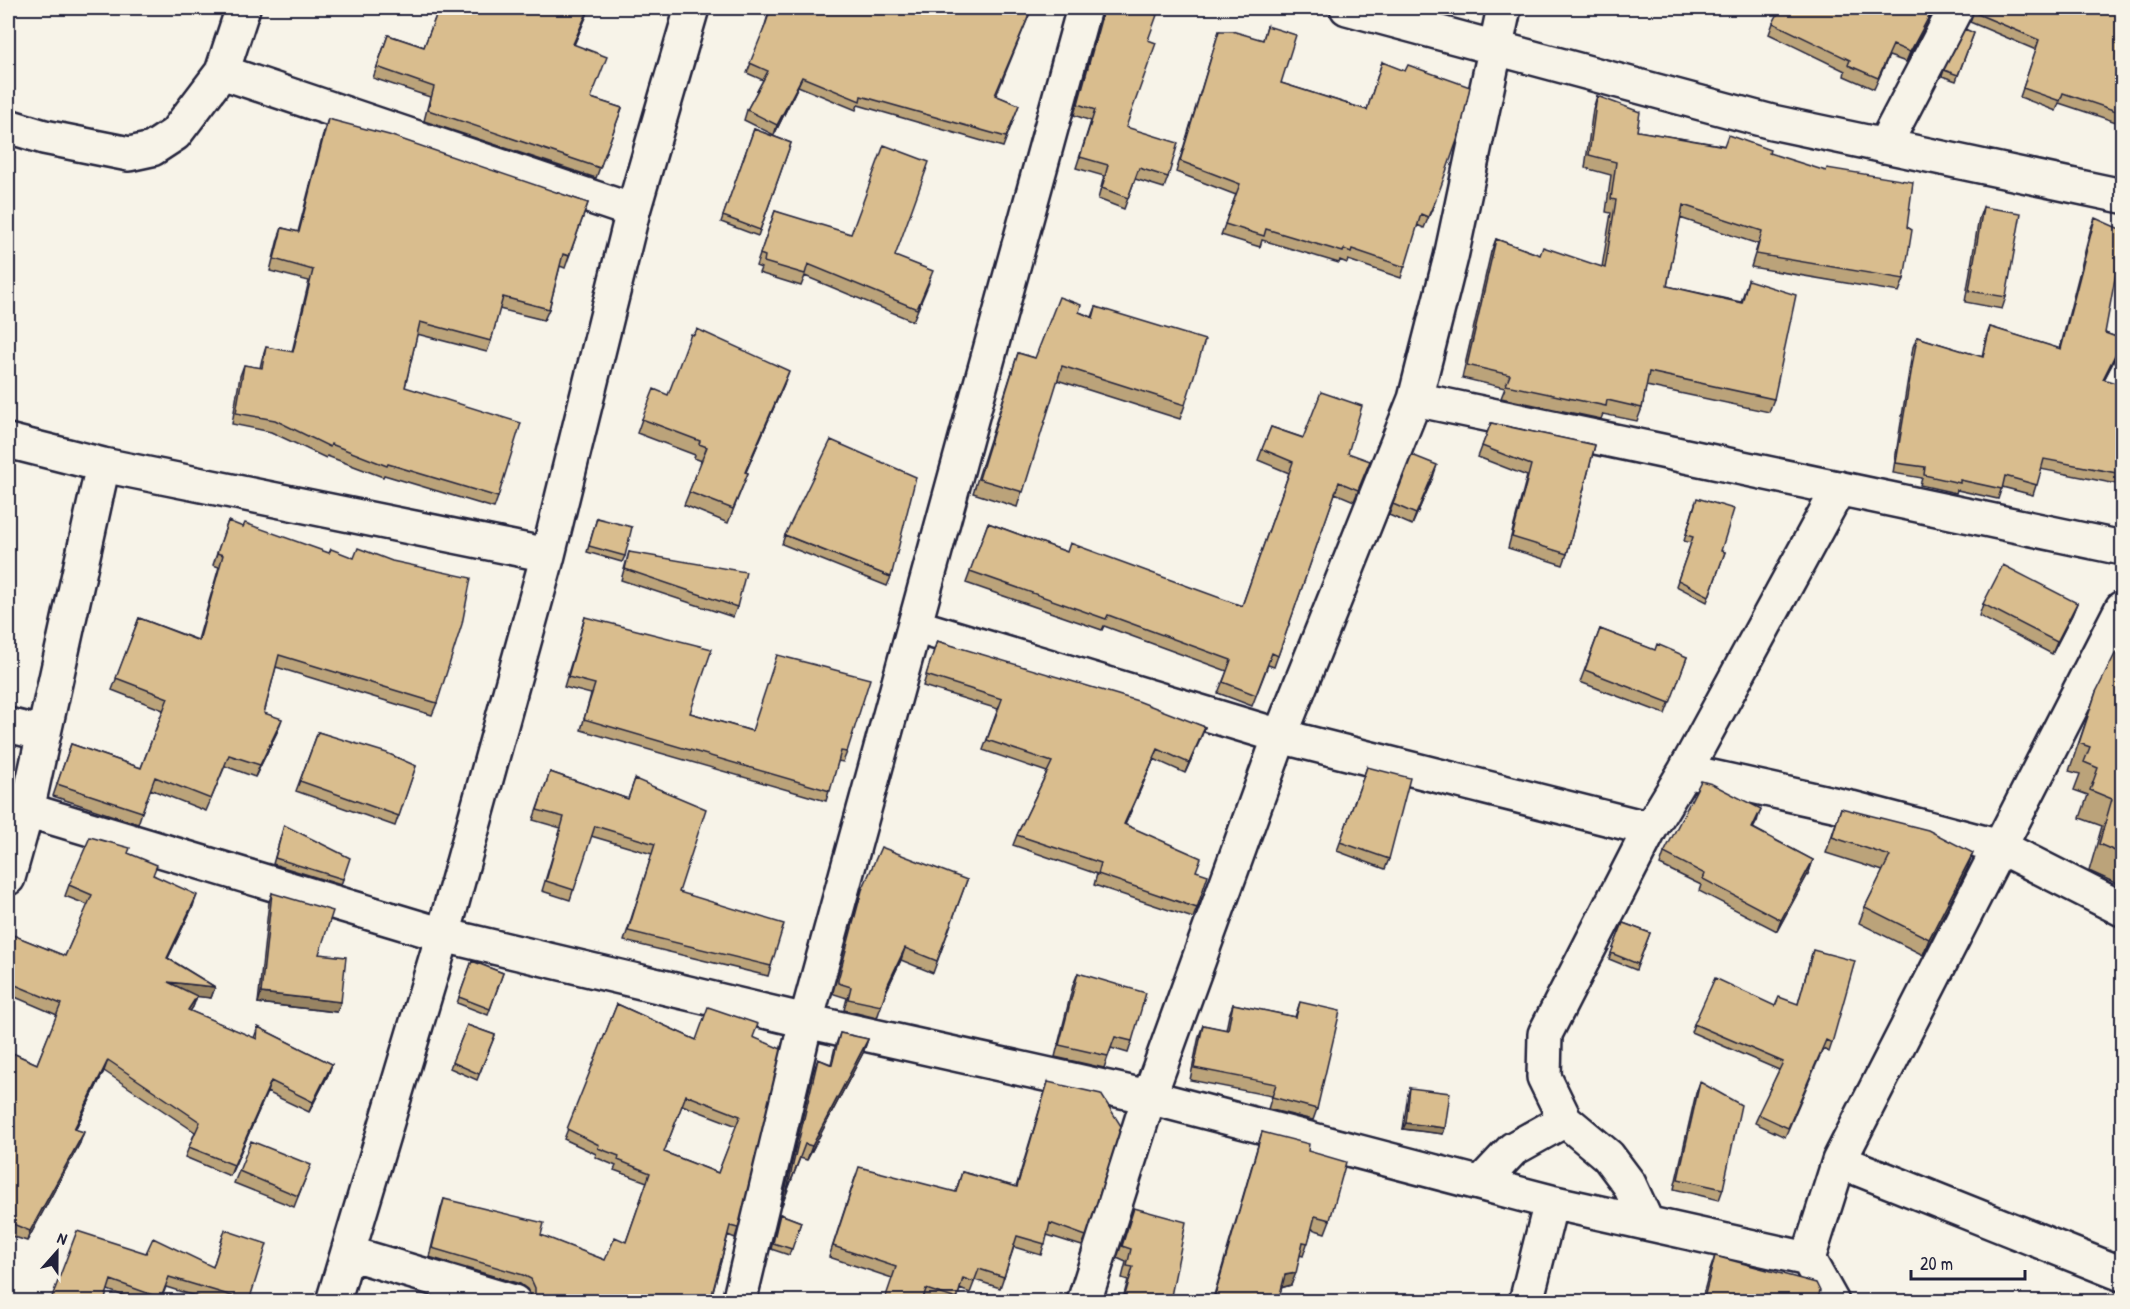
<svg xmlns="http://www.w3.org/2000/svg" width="2130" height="1309" viewBox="0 0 2130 1309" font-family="'Patrick Hand',sans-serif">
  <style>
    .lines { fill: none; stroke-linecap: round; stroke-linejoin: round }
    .minor-casing { stroke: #22223b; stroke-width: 38 }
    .minor { stroke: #f7f3e8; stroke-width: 33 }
    .wall { fill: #bba37a; stroke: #22223b; stroke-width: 1.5; fill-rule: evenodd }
    .shaded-wall { fill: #988463; stroke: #22223b; stroke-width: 1.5 }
    .building { fill: #d9bd8e; stroke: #22223b; stroke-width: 1.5; fill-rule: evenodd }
  </style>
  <rect width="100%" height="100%" fill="#f7f3e8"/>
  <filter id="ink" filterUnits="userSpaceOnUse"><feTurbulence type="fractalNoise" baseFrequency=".0167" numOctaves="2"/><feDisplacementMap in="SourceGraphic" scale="12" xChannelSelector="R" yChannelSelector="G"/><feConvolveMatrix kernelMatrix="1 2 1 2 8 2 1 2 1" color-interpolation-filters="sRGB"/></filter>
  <g filter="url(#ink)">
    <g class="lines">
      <g class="minor-casing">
        <path id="minor" d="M1347,8L1772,122L2122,196
          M222,72L633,211
          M8,126L44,137L129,154L152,149L175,134L222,72L243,8
          M1884,146L1956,8
          M1415,399L2122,548
          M8,441L103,465L548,555
          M915,626L1280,736L1650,829
          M8,725L44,734
          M1685,771L1851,808L2000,847L2122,909
          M27,810L443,935L806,1021L1149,1097L1551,1202L1808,1259L1832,1302
          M8,878L27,810L103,465
          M1565,1120L1608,1156L1629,1184L1647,1223
          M1839,1161L2122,1274
          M1481,1183L1513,1149L1565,1120L1544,1077L1545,1034L1650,829L1685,771L1839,488
          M349,1253L514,1302
          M1808,1259L1839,1161L2122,608
          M333,1302L443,935L548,555L633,211L692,8
          M739,1302L806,1021L1084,8
          M1084,1302L1149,1097L1280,736L1415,399L1451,257L1504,8
          M1526,1302L1551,1202"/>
      </g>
      <use href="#minor" class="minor"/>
    </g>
    <path class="wall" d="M439,8H590L574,45L591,98L622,108L596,178L424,121L430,97L373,78L388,35L424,47Z
      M770,8H1032L996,96L1019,105L1003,147L858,105L856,110L798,86L774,135L744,120L747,110L763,80L747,73L763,32Z
      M1103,8H1135L1148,40L1126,127L1168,177L1164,188L1135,179L1124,209L1098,199L1104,176L1076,168L1091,121L1074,115Z
      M1975,8H2122V124L2059,103L2056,111L2020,97L2036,50L1970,22Z
      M1932,11L1928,22L1906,62L1889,56L1874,89L1844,76L1845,71L1769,34L1773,23Z
      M1267,26L1281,83L1367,110L1382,62L1436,200L1424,228L1417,225L1401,278L1348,260L1347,263L1340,260L1339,263L1262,240L1260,247L1221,235L1236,195L1176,172L1219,31L1263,40Z
      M1974,33L1956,81L1942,76L1944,70Z
      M1597,96L1637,131L1769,153L1907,227L1904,279L1899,292L1751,267L1758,244L1680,218L1667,286L1741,302L1748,280L1774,399L1769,412L1646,386L1642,408L1637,421L1603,414L1601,419L1501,398L1505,388L1462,378L1491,252L1496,239L1540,255L1602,267L1611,213L1606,212L1611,175L1585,168L1593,109Z
      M328,119L588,203L565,268L560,266L549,309L544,320L499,309L491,341L487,352L417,334L405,387L498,497L494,508L384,475L383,477L327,456L326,458L271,432L232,424L240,376L244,365L260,368L262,359L266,347L292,352L309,281L270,271L278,239L282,228L298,232L324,131Z
      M754,129L791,143L758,236L721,222Z
      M1983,207L2006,297L2002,309L1965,302L1979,218Z
      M775,211L895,256L929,283L913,321L805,276L801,286L759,273L761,268L756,266Z
      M2095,218L2105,333L2122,339V342L2120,349L2104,380L2122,385V485L2041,469L2033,495L2002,487L1998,499L1957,490L1956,493L1920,485L1922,478L1893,473L1913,347L1917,337L1982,357L1986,337L1990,327L2060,349L2091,228Z
      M1096,307L1185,405L1180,419L1057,380L1017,507L973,493L1018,353L1035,358L1079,312L1092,317Z
      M784,384L746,472L748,473L728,523L684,505L702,461L694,458L695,455L637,433L642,419L668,395Z
      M1491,423L1595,445L1567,554L1563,565L1508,548L1527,476L1478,457Z
      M1271,427L1348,453L1366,472L1354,501L1335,493L1274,667L1268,665L1252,706L1218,693L1227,671L1104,626L1102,630L966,583L988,523L1067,552L1242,606L1289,473L1258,460Z
      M1433,477L1412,525L1389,515L1393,504Z
      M1695,504L1721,551L1725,552L1707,602L1676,586L1691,543L1684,541Z
      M597,518L625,556L622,562L587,552Z
      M228,521L437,703L432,715L276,667L264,713L278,730L255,777L225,766L206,811L150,789L138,824L53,796L71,744L141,768L163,710L112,690L139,618L198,640L219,567L213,565Z
      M785,535L891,577L887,586L782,544Z
      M629,552L737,607L733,617L621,580Z
      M2077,603L2072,615L2052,654L1979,616L1983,604Z
      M585,617L690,713L752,731L847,752L843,762L838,761L826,801L581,730L591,694L564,687Z
      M1600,629L1654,650L1687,657L1665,714L1580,682Z
      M937,641L1205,727L1185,773L1154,759L1125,825L1196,871L1197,908L1193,918L1094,885L1097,874L1013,845L1017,835L1047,772L983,750L998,709L923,686Z
      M2122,655V886L2089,871L2102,826L2080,818L2088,795L2074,790L2080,774L2069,771L2096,692Z
      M318,732L416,766L395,826L296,791Z
      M1367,767L1389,859L1385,869L1337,851Z
      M550,772L628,799L635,779L679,892L771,966L768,976L624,941L652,854L591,836L570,900L542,891L561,828L533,820Z
      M1841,808L1967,869L1923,955L1859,923L1865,907L1883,871L1826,853Z
      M1757,821L1753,828L1813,860L1809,872L1777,931L1699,891L1701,885L1660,865L1664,853Z
      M284,825L343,879L341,885L273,864Z
      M128,853L154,875L193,906L168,958L215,987L211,998L197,996L193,1007L190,1011L254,1038L258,1027L332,1064L328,1075L309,1112L267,1092L230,1176L185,1157L195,1132L104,1071L75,1130L80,1143L27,1241L8,1235V1051L37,1064L57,1015L8,994V933L65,956L88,905L65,896L69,885Z
      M967,880L933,973L901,960L886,992L877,1018L844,1010L847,998L834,994L833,992L858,901L862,890Z
      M272,893L319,954L337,1012L258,1003L269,902Z
      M1623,923L1650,933L1636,970L1609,959Z
      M1813,950L1832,1043L1829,1052L1823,1049L1785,1137L1755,1123L1779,1070L1691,1032L1694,1024L1798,1004Z
      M472,961L503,973L488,1015L457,1003Z
      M1078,973L1132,1041L1128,1053L1111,1048L1104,1068L1055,1057L1073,985Z
      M1300,1002L1317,1109L1313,1120L1268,1109L1272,1096L1190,1080L1199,1036L1203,1025L1226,1030L1229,1015L1233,1004L1295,1017Z
      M617,1004L696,1040L753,1037L738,1228L735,1238L728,1235L710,1302H532V1297L527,1289L520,1284L429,1257L441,1208L444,1199L605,1260L626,1242L647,1182L614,1170L616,1166L595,1157L596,1154L564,1139ZM682,1105L737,1126L718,1173L664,1152Z
      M467,1025L495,1035L477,1080L450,1068Z
      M840,1033L868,1039L863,1053L807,1160L800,1158L781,1208L813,1073L818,1059L831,1064L835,1047Z
      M1048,1082L1086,1236L1082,1246L1047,1235L1041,1255L1014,1247L1000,1288L975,1280L970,1293L960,1289L956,1302H928L923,1300L892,1278L829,1257L855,1178L956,1192L962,1172L1016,1187Z
      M1700,1082L1723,1189L1719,1200L1674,1189L1696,1093Z
      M1410,1088L1445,1128L1443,1134L1403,1129L1408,1094Z
      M1262,1132L1308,1151L1330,1220L1325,1233L1312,1229L1303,1256L1300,1255L1291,1285L1281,1288L1278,1302H1212L1258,1145Z
      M239,1171L306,1177L294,1207L234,1183Z
      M1134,1208L1171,1296L1192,1302H1122L1128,1280L1122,1278L1126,1262L1117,1258Z
      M780,1214L801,1222L789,1255L771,1249Z
      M225,1230L249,1302H214L166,1287L160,1302H140L108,1290L50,1302L146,1253L213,1267Z
      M1715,1256L1817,1302H1701L1709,1273Z"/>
    <path class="shaded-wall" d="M589,8H590L569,55L573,44Z
      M1932,11L1928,22L1906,62L1910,52Z
      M802,77L798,86L774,135L777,125Z
      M2122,341L2120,349L2099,389L2103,379Z
      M789,371L784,384L740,485L745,472Z
      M1437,465L1433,477L1412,525L1416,514Z
      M2077,603L2072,615L2052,654L2057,642Z
      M282,719L278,730L255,777L260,765Z
      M1205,727L1201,738L1185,773L1189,763Z
      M1158,749L1154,759L1120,835L1124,824Z
      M1761,809L1757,821L1748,839L1752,828Z
      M1973,853L1967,869L1923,955L1929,939Z
      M1813,860L1809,872L1777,931L1781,920Z
      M197,895L193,906L163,968L167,958Z
      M905,948L901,960L884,995L888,984Z
      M168,982L215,987L211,998L164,993Z
      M261,993L341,1002L337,1012L258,1003Z
      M197,996L193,1007L184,1021L188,1010Z
      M868,1039L863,1053L807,1160L812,1146Z
      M108,1060L104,1071L70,1140L74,1129Z
      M332,1064L328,1075L309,1112L313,1102Z
      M271,1081L267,1092L230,1176L234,1165Z
      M1406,1123L1445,1128L1443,1134L1403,1129Z
      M84,1132L80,1143L27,1241L30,1231Z
      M1296,1273L1291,1285L1280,1288L1285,1275Z"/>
    <path class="building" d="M439,8H589L573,44L607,57L591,98L622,108L600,168L428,110L434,87L377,67L388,35L424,47Z
      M771,8H1032L995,95L1019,105L1006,137L861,96L860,101L802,77L777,125L747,110L768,71L750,63L765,26Z
      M1104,8H1135L1157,15L1148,40L1156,43L1126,127L1178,143L1168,177L1139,168L1128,198L1102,188L1108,165L1080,157L1095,110L1078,104Z
      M1781,8H1923L1932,11L1910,52L1893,45L1878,78L1848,65L1850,60L1773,23Z
      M1975,8H2122V113L2063,93L2060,101L2023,88L2039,40L1973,12Z
      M1267,26L1296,35L1281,83L1367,110L1382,62L1405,71L1408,65L1470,87L1460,132L1440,189L1428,217L1421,214L1405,267L1352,249L1351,252L1344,249L1343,252L1266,229L1264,236L1225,224L1240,184L1180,161L1219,31H1232L1263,40Z
      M1965,29L1974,33L1958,75L1944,70Z
      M1597,96L1640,112L1637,131L1724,146L1728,135L1770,150L1769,153L1826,171L1827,168L1913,182L1907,227L1912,230L1904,279L1756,254L1762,231L1683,205L1667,286L1742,303L1748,280L1796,295L1774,399L1649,372L1642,408L1607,400L1606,406L1506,385L1510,375L1467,365L1496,239L1540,255L1543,247L1605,268L1616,200L1611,199L1616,162L1589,155Z
      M328,119L389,135L588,203L569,256L563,254L549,309L503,297L491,341L420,322L405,387L521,423L498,497L388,464L387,466L331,444L330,447L275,420L236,413L244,365L262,368L266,347L293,352L313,270L274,259L282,228L299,232Z
      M754,129L791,143L760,230L723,216Z
      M884,145L929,162L895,256L933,271L917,309L808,264L805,274L764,262L765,256L760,254L775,211L851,234Z
      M1983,207L2021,213L2006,297L1969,291Z
      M2095,218L2122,230V240L2105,333L2122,339V341L2103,379L2122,385V474L2044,459L2037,485L2005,476L2002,489L1960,480V483L1924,475L1925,467L1896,463L1917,337L1983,357L1990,327L2061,349Z
      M1059,297L1081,305L1079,312L1093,318L1096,307L1205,340L1185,405L1062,366L1023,492L979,479L1018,353L1035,358Z
      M697,329L789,371L745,472L748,473L733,509L689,492L707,447L699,444L700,441L642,419L654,389L668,395L691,334L694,335Z
      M1321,392L1362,406L1348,453L1370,461L1358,490L1339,482L1278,656L1272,653L1256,695L1223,682L1231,660L1108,615L1106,619L970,571L988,523L1067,552L1070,543L1242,606L1293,462L1262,449L1271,427L1303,438Z
      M1491,423L1595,445L1567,554L1512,537L1531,465L1482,446Z
      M831,440L916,477L891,577L785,535Z
      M1412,455L1437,465L1416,514L1393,504Z
      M1697,498L1734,509L1721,551L1725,552L1709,596L1678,580L1693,537L1686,535Z
      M597,518L632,527L625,556L589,546Z
      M228,521L243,527L245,523L329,553L331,549L354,558L358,548L392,561L471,578L462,624L437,703L279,655L264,713L282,719L260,765L229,755L211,799L155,777L142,812L57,784L71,744L141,768L168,698L116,678L139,618L199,641L223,555L217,553Z
      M629,552L746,572L737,607L625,569Z
      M2003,565L2077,603L2057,642L1983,604Z
      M585,617L712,649L690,713L752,731L777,655L870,679L847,752L841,751L830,791L584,719L595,684L568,677Z
      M1600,629L1655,650L1657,644L1687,657L1670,703L1585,670Z
      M937,641L1138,701L1205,727L1189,763L1158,749L1124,824L1201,858L1196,871L1208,875L1197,908L1098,874L1101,863L1017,835L1052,762L987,740L1002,699L926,675Z
      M2116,652L2122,655V854L2099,844L2112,799L2090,790L2098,768L2084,762L2090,747L2079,743L2096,692Z
      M318,732L387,753L416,766L399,816L300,781Z
      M8,741L11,742L8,756Z
      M1367,767L1410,778L1389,859L1340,842Z
      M550,772L628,799L635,779L706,809L679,892L784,924L771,966L628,931L655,844L595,826L574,890L546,881L564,817L537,810Z
      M1701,781L1712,784L1761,809L1752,828L1813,860L1781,920L1703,879L1705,874L1664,853Z
      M1841,808L1928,830L1973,853L1929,939L1865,907L1890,856L1832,837Z
      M284,825L350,858L343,879L275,858Z
      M90,837L130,848L128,853L157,865L153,875L197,895L167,958L215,987L168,982L197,996L188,1010L257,1039L258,1027L332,1064L313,1102L271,1081L234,1165L189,1147L200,1122L108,1060L74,1129L84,1132L30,1231L8,1222V1051L37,1064L61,1004L8,982V933L65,956L92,895L69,885Z
      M881,847L967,880L937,961L905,948L888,984L881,1006L848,999L851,987L838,983V980L862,890Z
      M272,893L333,911L319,954L346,957L341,1002L261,993Z
      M1623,923L1650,933L1638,964L1611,953Z
      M1813,950L1855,961L1832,1043L1826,1040L1788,1128L1758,1114L1783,1062L1694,1024L1715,978L1775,1006L1779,997L1798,1004Z
      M472,961L503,973L490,1009L459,997Z
      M1078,973L1146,993L1132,1041L1115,1037L1108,1056L1059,1045Z
      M1300,1002L1340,1011L1317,1109L1272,1097L1276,1084L1194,1068L1203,1025L1228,1030L1233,1004L1296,1017Z
      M617,1004L696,1040L708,1007L758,1024L753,1037L781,1049L738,1228L730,1226L710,1302H533L535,1299V1288L531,1279L523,1275L432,1248L444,1199L544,1223L541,1235L605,1260L615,1237L626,1242L650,1173L618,1160L619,1156L598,1148L599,1145L567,1129ZM686,1095L740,1116L718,1173L664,1152Z
      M467,1025L495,1035L479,1074L452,1062Z
      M840,1033L868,1039L812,1146L805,1144L786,1194L818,1059L832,1065Z
      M1048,1082L1101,1094L1121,1126L1086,1236L1050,1223L1045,1244L1017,1236L1004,1277L979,1269L974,1282L963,1278L957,1299L926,1289L922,1302H884L896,1267L833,1246L859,1167L956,1192L962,1172L1017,1187Z
      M1700,1082L1741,1105L1723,1189L1678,1179Z
      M1410,1088L1450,1093L1445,1128L1406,1123Z
      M1262,1132L1309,1144L1308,1151L1346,1162L1330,1220L1315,1216L1308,1243L1303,1242L1296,1273L1285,1275L1278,1302H1213Z
      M251,1141L311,1165L298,1196L239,1171Z
      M1134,1208L1186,1222L1171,1296L1192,1302H1123L1133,1267L1127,1266L1131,1249L1122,1246Z
      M780,1214L801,1222L792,1249L773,1243Z
      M225,1230L267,1244L249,1301L169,1277L161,1298L111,1280L104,1302H50L77,1231L146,1253L153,1238L213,1267Z
      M1715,1256L1816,1283L1820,1291L1817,1302H1703Z
      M1547,1297L1565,1302H1546Z"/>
  </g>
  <rect width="2130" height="1309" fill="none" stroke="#f7f3e8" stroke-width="30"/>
  <rect x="15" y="15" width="2100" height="1279" fill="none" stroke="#22223b" stroke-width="2" filter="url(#ink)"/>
  <g transform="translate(57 1252) rotate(21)" stroke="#f7f3e8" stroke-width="4.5" paint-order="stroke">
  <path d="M0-4.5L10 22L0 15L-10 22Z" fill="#22223b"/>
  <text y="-9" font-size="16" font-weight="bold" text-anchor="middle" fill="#22223b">N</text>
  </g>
  <path d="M1911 1270v9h114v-9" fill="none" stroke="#22223b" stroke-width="3"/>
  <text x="1920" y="1270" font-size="18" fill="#22223b" stroke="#f7f3e8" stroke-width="4.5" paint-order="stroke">20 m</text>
</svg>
